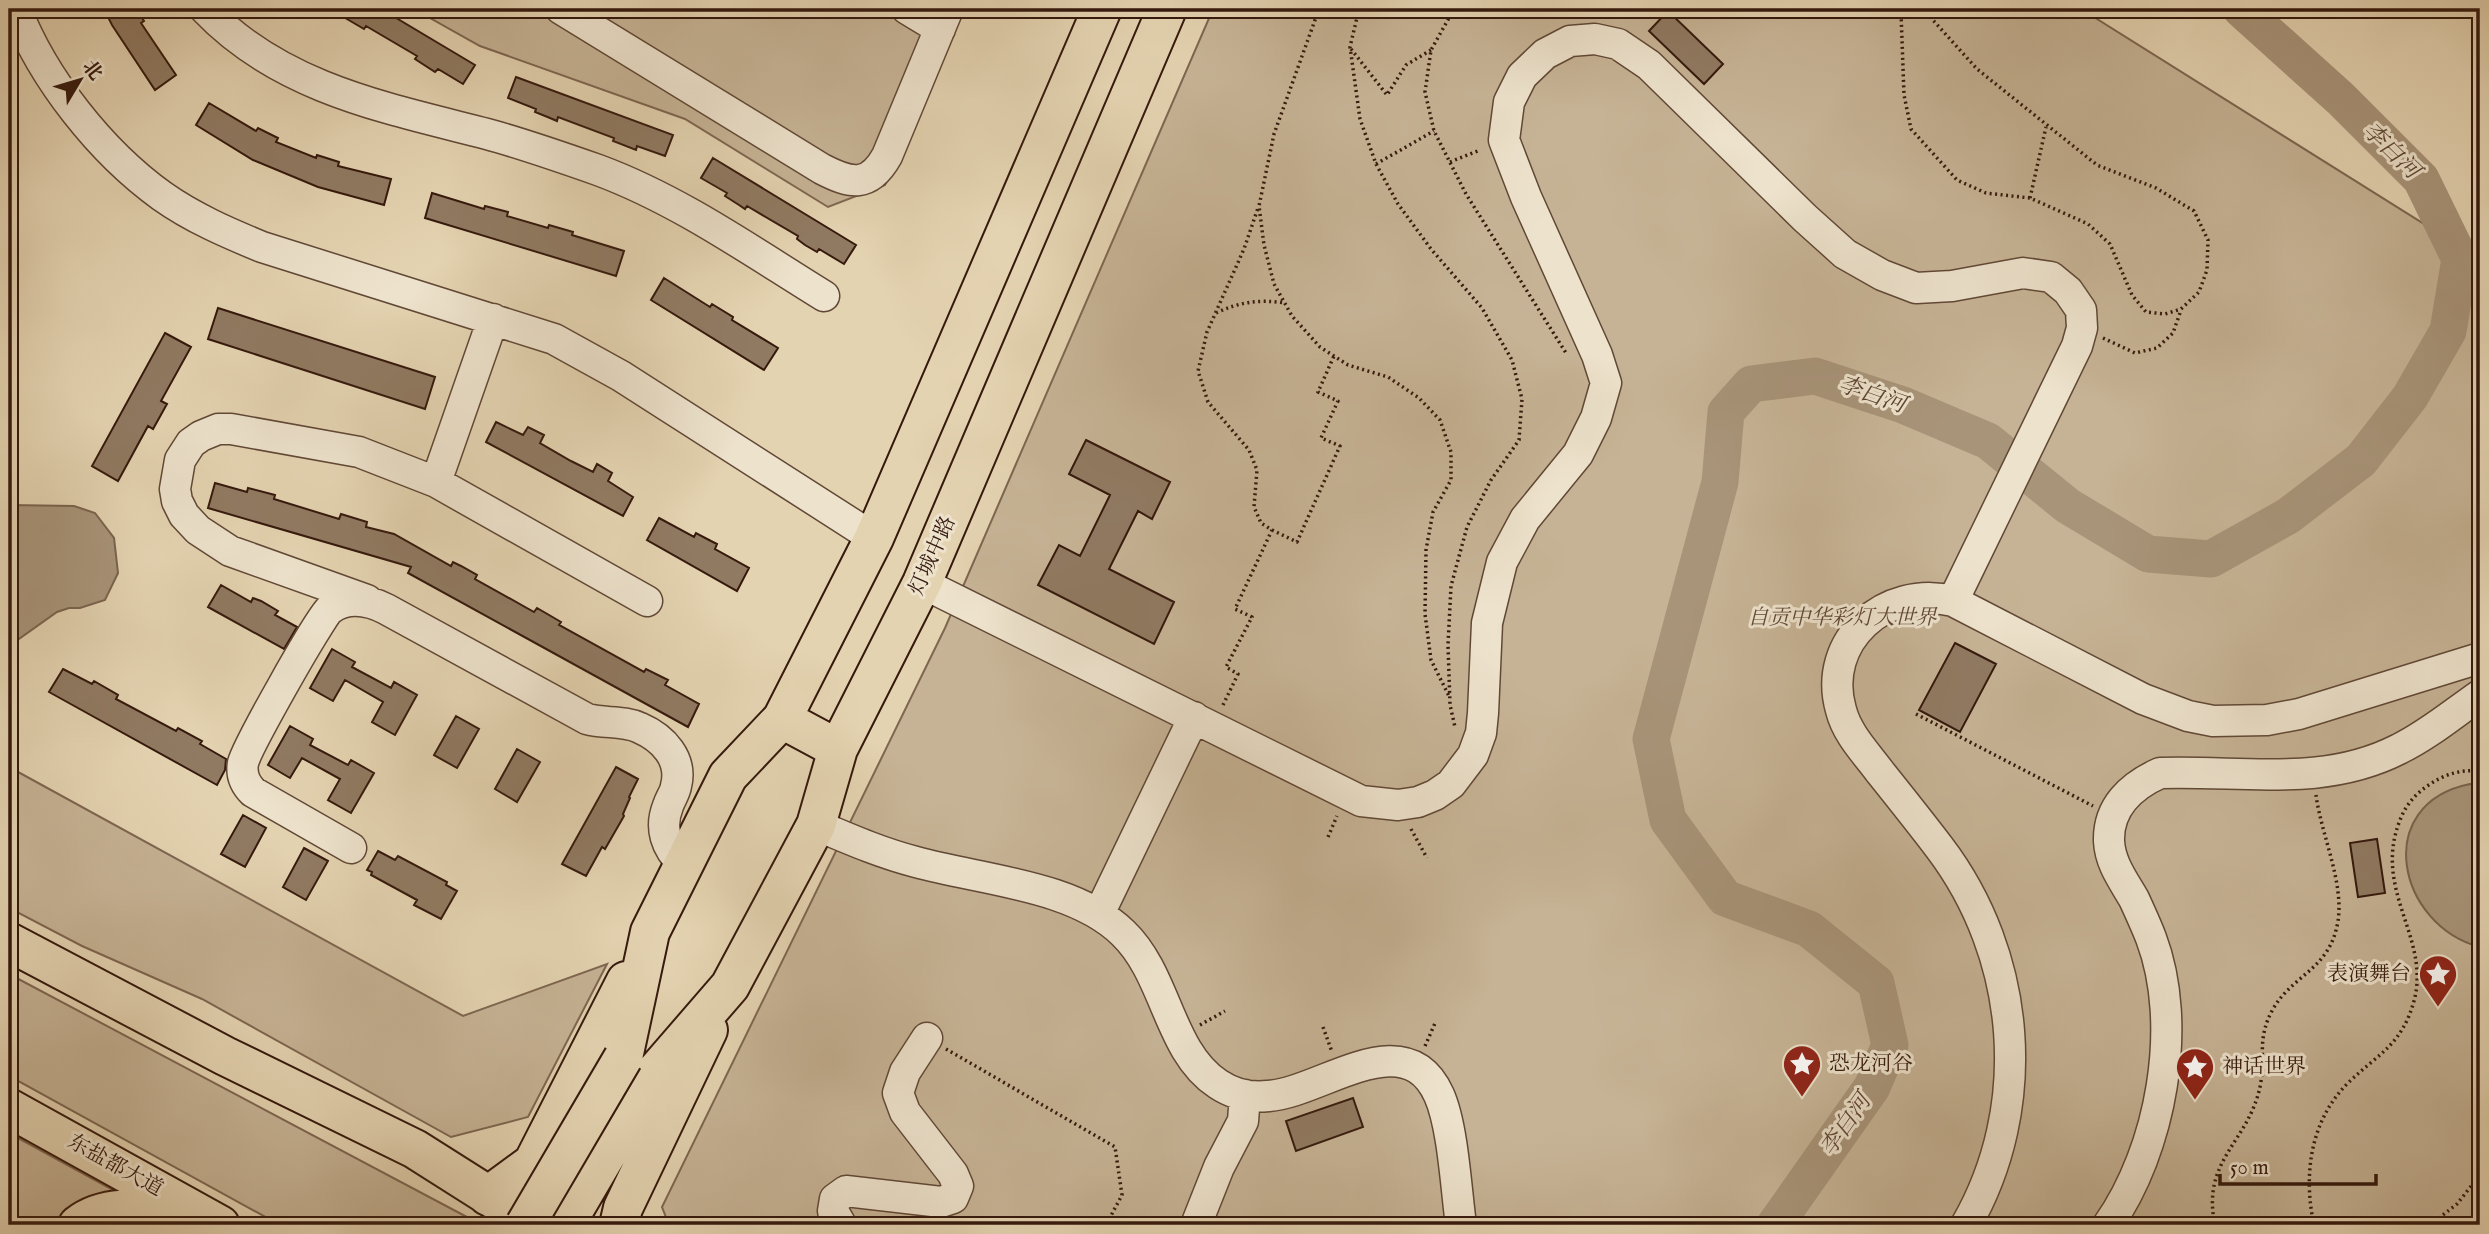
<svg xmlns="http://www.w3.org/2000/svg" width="2489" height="1234" viewBox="0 0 2489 1234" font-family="'IM FELL English','Noto Serif SC',serif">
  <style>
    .green { fill: #c6b395; stroke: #7e6651; stroke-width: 2 }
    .water { fill: #a89479; stroke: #7a634e; stroke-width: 2 }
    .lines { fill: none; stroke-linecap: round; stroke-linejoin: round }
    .river { stroke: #a89479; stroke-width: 37 }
    .building { fill: #907a62; stroke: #35190d; stroke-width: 2 }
    .minor-casing { stroke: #614836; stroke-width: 33 }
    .major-casing { stroke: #35190d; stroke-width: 42 }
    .highway-casing { stroke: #35190d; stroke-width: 42 }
    .path { stroke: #35190d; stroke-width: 3.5; stroke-dasharray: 2 3.5; stroke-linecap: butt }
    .minor { stroke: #ede2cc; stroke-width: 30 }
    .major { stroke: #e4d3b1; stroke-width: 38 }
    .highway { stroke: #e4d3b1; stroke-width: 38 }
    .major-bridge-casing { stroke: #35190d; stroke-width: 42; stroke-linecap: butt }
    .major-bridge { stroke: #e4d3b1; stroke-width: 38 }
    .labels { text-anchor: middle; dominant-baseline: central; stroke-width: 6; stroke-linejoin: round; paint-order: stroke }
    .street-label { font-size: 21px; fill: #35190d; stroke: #ede2cc }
    .park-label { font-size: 21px; font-style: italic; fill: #604736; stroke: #ede2cc }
    .poi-label { font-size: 21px; fill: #35190d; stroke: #ede2cc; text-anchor: start }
    .water-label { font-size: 23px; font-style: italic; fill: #5d4433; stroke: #ede2cc }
  </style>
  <rect width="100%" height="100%" fill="#e4d3b1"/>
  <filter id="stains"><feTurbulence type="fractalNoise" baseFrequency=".00286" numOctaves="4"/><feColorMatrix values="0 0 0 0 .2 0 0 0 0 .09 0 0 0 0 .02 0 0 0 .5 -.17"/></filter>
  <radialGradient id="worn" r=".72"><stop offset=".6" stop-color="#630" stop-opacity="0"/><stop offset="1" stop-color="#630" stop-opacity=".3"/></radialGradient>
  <path class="green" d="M414,9H961L885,185L828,207L685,119L480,46Z
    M1213,9H2081L2480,259V1225H669L662,1207L945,628Z
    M9,767L463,1016L607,964L528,1117L451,1137L202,999L82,946L9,908Z
    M9,974L482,1225H280L9,1076Z
    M9,1133L115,1191L77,1205L53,1225H9Z"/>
  <path class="water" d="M9,505L74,506L95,513L114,538L118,573L105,600L80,608H69L57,612L9,646Z
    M2470,784L2480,785V947C2397,925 2371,804 2470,784Z"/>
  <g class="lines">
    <path class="river" d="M1775,1225L1872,1087L1890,1045L1876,983L1809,929L1725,898L1668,820L1651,739L1720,482L1726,412L1751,384L1815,376L1903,405L1988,441L2068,506L2148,554L2211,559L2288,516L2361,460L2410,397L2448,331L2460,259L2421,179L2341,99L2241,9"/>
  </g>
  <path class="building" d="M104,9H136L144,21L141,23L176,75L155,90L112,25Z
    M330,9H381L475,65L463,84L438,69L435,72L415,59L417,56L366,26L364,29Z
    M1668,11L1723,64L1704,84L1649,31Z
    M516,77L673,135L665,156L637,146L636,150L613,141L614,138L558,117L557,121L550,118L535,112L536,109L508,98Z
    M209,103L256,131L258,128L278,138L276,142L316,158L317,155L339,162L338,166L391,179L384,205L318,187L253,160L196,125Z
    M713,158L856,245L844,264L819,249L817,252L805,245L797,239L798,236L747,206L745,209L739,205L725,196L727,193L701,178Z
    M432,193L484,209L485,206L508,212L507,216L548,228L549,225L573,232L572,235L624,251L616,276L425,218Z
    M664,278L710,307L712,304L733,317L732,320L778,348L764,370L651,300Z
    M218,308L435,377L425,409L208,339Z
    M165,333L191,347L161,401L167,404L153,429L148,426L118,481L92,466Z
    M496,422L523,435L528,427L544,435L540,443L571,461L593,472L597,464L612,473L608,481L633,497L623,516L486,442Z
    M1086,440L1170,482L1152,519L1138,511L1109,569L1174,602L1154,644L1038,585L1059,545L1080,556L1110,495L1069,474Z
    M215,483L247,492L248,488L275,495L274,499L339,519L341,514L367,522L366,527L394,534L451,566L453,562L461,566L477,575L475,579L534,612L537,608L561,622L559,625L644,672L646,669L668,680L665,685L699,704L688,727L408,573L411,567L208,508Z
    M659,518L694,537L696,533L711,541L717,544L715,549L749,568L737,591L647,540Z
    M221,585L251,602L253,598L261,601L278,611L275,615L297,627L284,649L208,607Z
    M1955,643L1996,664L1960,732L1919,710Z
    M332,649L355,662L352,667L391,688L394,682L417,695L395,735L372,722L383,702L345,680L333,701L310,688Z
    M63,669L92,684L94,681L118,695L116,699L176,731L178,728L202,741L200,744L226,759L225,770L217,785L49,692Z
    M456,716L479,729L457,768L434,755Z
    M290,726L313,739L310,745L348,765L351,760L374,773L351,813L328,800L340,779L302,758L290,778L268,765Z
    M517,749L540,762L517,802L495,789Z
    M616,767L638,779L629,797L630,798L623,814L624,816L605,849L602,847L586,876L562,864Z
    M243,815L266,828L245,867L221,854Z
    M2377,839L2385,893L2358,897L2350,843Z
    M304,848L328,861L306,900L283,887Z
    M378,851L395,860L398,856L447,882L446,885L457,891L441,919L414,905L417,900L371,875L372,872L367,870Z
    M1353,1098L1363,1127L1296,1151L1286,1121Z"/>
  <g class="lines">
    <g class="minor-casing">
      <path id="minor" d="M16,9C43,79 101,152 162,196C193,218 228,233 262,247L554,339L621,376L874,538
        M205,9C280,88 386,108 487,134C524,144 561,157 598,170C679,200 751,251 824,296
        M561,9L822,169C851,184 869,188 887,156L948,9
        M907,9L940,29
        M436,482L493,319
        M922,583L1361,801L1398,805L1418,802L1435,795L1451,784L1473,755L1481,733L1483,713L1487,623L1502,562L1525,519L1578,454L1596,418L1606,383L1597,355L1526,197L1504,140L1509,102L1522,76L1545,54L1570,41L1595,39L1618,44L1649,65L1805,218L1845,254L1882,275L1916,288L1952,286L2023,273L2051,277L2068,291L2081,310L2082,328L2077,346L1953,601
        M367,600L230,551L198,530L184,515L177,501L175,489L180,460L191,443L201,436L218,429H231L359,452L436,482L647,601
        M816,825C849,839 881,853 916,862C981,880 1074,885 1123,933C1167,975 1168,1051 1218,1084C1233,1094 1251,1098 1268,1096C1321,1093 1405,1020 1439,1095C1453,1126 1456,1189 1461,1225
        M351,848L253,792C245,784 241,774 243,763C247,747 320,617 330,609C348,596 368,600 386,609L587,719C605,724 623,720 640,728C663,738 683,759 676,786C675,793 670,799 668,806C659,828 666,848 683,864
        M1099,914L1194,717
        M841,1225L833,1211L835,1199L846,1191L941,1202L953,1198L958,1186L953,1174L905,1112L898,1093L905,1072L927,1038
        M1196,1225L1219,1167L1243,1121L1245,1095
        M1966,1225C2034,1107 2022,956 1939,847C1920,822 1900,797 1880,772C1866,753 1847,734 1841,710C1821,641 1886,584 1953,601L2143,699L2188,716L2213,721L2267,720L2299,714L2480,658
        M2108,1225C2161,1150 2184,1025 2151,938C2146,925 2140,912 2134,899C2123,880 2110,863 2109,841C2108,807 2131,786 2160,773C2242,770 2323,788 2399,749C2428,735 2454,713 2480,695"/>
    </g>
    <g class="major-casing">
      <path id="major" d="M782,719L838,749
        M623,1058L650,932L728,776L782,719L874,538L1102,9
        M488,1196L533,1163L626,981
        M565,1225L653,1075L730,986L816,825L838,749L922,583L1167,9
        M619,1225L623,1208L708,1030"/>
    </g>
    <g class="highway-casing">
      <path id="highway" d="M9,942L225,1056L415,1149L535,1225
        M9,1108L220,1225
        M78,1225C108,1201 153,1211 189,1214"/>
    </g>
    <path class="path" d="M1319,9L1274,134L1259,206L1264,245L1274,284L1292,316L1320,347L1348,365L1388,377L1419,398L1440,420L1451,452V480L1433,512L1426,550L1425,614L1431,660L1449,696
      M1359,9L1350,47L1360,119L1376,164L1398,204L1431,249L1482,308L1512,360L1522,399L1519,440L1491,480L1467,527L1451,586L1448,645L1450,705L1455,727
      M1454,9L1431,50L1425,92L1434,131L1466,194L1566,353
      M1903,9L1901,12L1904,95L1911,129L1957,180L1986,193L2030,198L2088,224L2110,244L2132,295L2146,312L2165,314L2181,309L2199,292L2207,270L2208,240L2194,211L2156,188L2097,165L1977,69L1923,9
      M1351,49L1387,95L1406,65L1431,50
      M1450,162L1480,150
      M1376,164L1434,131
      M2030,198L2046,127
      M1216,313C1239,302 1260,299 1285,303
      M2103,338L2135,353L2157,348L2173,333L2181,310
      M1272,530L1297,542L1340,446L1321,438L1338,401L1318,392L1334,356
      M1223,705L1238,674L1226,667L1252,617L1235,609L1272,530L1261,523L1254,507L1257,470L1249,450L1208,402L1198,371L1207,332L1244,249L1258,208
      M1916,714L2093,806
      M1411,829L1427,858
      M1328,837L1337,816
      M1200,1025L1225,1011
      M1323,1027L1332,1052
      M2480,1031L2477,1055L2480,1072
      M1425,1046L1436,1021
      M946,1049L1115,1147L1122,1195L1106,1225
      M2215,1225C2201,1160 2248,1143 2260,1087C2266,1058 2256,1039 2273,1009C2293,974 2330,970 2338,921C2344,882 2321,834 2316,795
      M2314,1225C2303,1175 2310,1120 2349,1082C2378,1054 2402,1045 2414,1001C2431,937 2372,891 2400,820C2405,807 2414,795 2426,787C2442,775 2460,769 2480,771
      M2430,1225L2457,1204L2480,1175"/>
    <use href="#minor" class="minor"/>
    <use href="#major" class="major"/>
    <use href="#highway" class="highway"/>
    <g class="major-bridge-casing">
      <path id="major-bridge" d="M525,1225L623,1058"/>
    </g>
    <use href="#major-bridge" class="major-bridge"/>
  </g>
  <defs>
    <g id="sight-pin" transform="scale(2.0125)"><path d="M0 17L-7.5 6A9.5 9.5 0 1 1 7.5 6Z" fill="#8f2418" stroke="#ede2cc"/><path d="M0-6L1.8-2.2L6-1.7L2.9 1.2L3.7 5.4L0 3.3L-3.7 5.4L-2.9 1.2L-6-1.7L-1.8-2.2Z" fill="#fff"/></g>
  </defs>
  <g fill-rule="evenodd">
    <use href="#sight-pin" x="2438" y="974"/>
    <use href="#sight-pin" x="1802" y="1064"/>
    <use href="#sight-pin" x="2195" y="1067"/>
  </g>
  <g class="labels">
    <g class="street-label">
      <text transform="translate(933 556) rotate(-66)">灯城中路</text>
      <text transform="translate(115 1166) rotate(29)">东盐都大道</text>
    </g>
    <g class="park-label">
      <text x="1842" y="618">自贡中华彩灯大世界</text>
    </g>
    <g class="poi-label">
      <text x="2411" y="974" text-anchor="end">表演舞台</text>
      <text x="1829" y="1064">恐龙河谷</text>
      <text x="2222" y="1067">神话世界</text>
    </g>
    <g class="water-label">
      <text transform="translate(2391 151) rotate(44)">李白河</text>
      <text transform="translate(1872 395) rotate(19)">李白河</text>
      <text transform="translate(1846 1125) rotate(-55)">李白河</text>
    </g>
  </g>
  <rect width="2489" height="1234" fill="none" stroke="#e4d3b1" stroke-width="35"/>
  <rect x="10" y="10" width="2468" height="1213" fill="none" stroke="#35190d" stroke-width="3.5"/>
  <rect x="18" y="18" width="2454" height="1199" fill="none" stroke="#35190d" stroke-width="2"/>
  <g transform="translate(80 80) rotate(52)" stroke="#ede2cc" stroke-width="5" paint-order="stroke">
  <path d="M0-5L12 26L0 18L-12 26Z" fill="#35190d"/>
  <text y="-10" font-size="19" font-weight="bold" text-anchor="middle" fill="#35190d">北</text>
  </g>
  <path d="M2220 1174v10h156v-10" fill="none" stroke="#35190d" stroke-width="3.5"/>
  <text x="2230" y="1174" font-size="21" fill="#35190d" stroke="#ede2cc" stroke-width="5" paint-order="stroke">50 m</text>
  <rect width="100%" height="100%" filter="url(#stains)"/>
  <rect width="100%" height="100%" fill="url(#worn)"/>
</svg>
